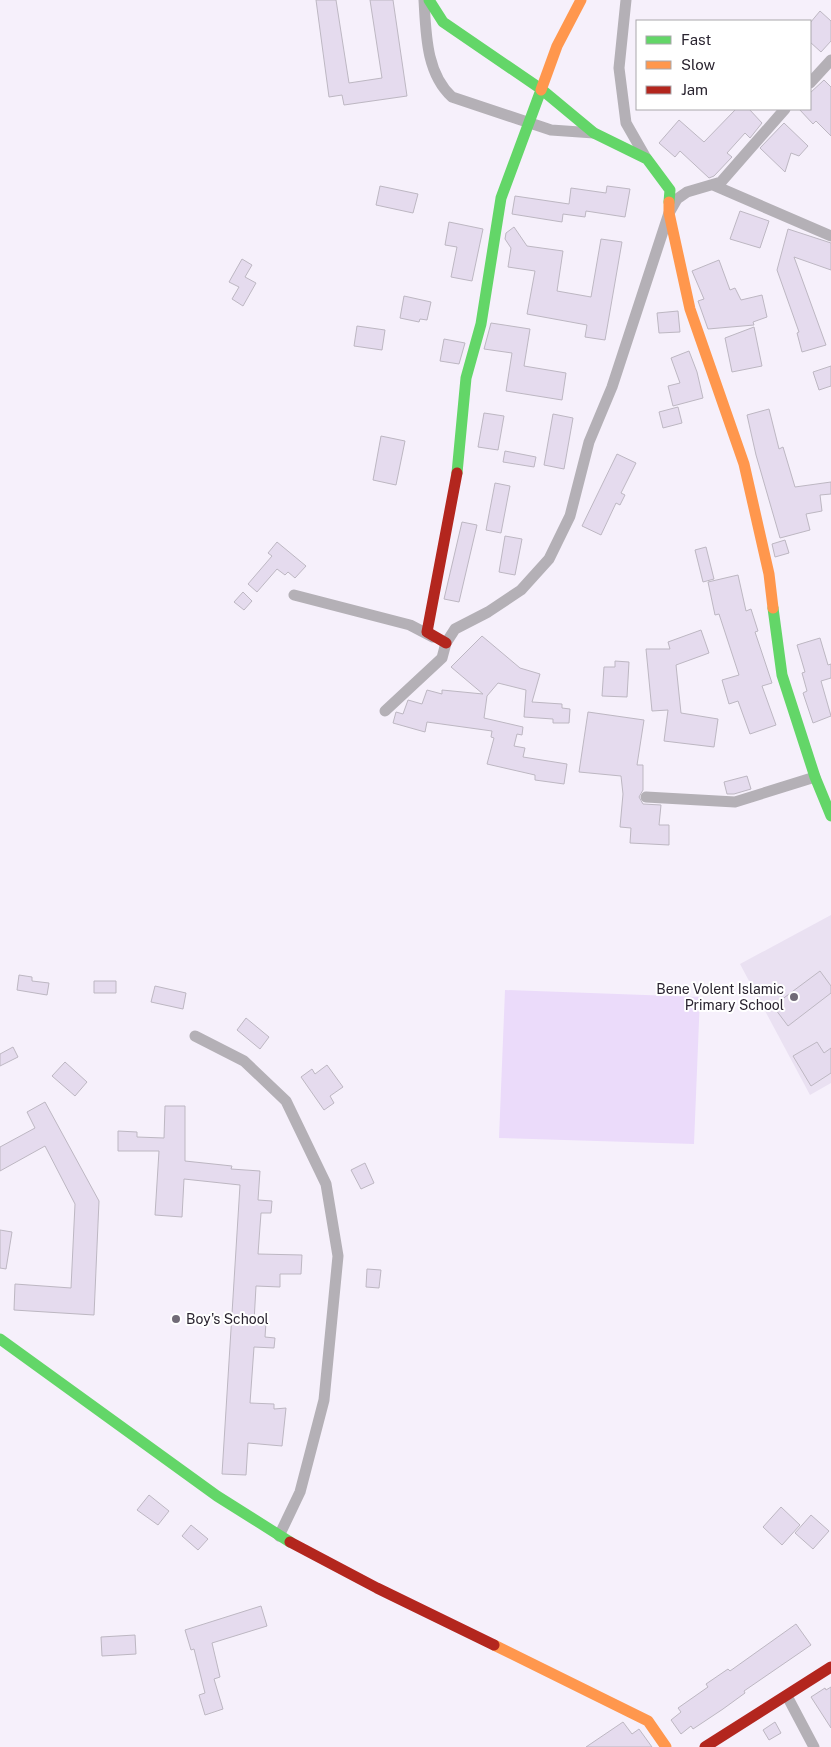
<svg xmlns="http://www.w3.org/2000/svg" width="831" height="1747" viewBox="0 0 831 1747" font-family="'Public Sans',sans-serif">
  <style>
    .built { fill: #eae1f2 }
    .green { fill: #ebdbfa }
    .building { fill: #e5dbee; stroke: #bdb7c2 }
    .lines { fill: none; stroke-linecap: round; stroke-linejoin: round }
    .street { stroke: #b4b0b6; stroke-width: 11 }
    .fast { stroke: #63d668; stroke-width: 11 }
    .slow { stroke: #ff974d; stroke-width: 11 }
    .jam { stroke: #b3261e; stroke-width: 11 }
    .poi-dot { fill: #716b77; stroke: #fff; stroke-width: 2 }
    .labels { text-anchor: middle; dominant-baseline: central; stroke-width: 4; stroke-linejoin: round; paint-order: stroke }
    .poi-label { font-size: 14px; fill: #2a2430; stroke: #fff; text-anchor: end }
  </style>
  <rect width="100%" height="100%" fill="#f6f0fb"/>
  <path class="built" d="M831,915V1083L810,1095L740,964Z"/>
  <path class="green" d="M505,990L700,997L694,1144L499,1138Z"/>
  <path class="building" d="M316,0H336L349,83L382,78L370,0H393L407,96L344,105L342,95L329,97Z
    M820,11L831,21V41L821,52L810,42V23Z
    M824,80L831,87V136L816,121L813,124L799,109H810V93Z
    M736,109H749L762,123L750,138L745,133L727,153L732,157L714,176L709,178L680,151L675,157L659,143L679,120L704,142Z
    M784,123L808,146L799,156L791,153L785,172L760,148Z
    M380,186L418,194L413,213L376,205Z
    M607,186L630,189L625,217L586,211L585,217L563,214L562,222L512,214L515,196L569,204L571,188L606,193Z
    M740,211L769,221L760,248L730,239Z
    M449,222L483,229L472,281L451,277L457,247L445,245Z
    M514,227L527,246L563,251L557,291L591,297L601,239L622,242L605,340L585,337L587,325L527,314L535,271L508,267L511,248L505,239L506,233Z
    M788,229L831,243V270L794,257L826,345L802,352L797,333L799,332L777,270Z
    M242,259L252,265L245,277L256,283L243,306L232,299L239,287L229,282Z
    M719,260L730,290L735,288L741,300L762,295L767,317L753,322L754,325L708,329L698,301L704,299L692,271Z
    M404,296L431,302L427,320L420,319L419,322L400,318Z
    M678,311L680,332L659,333L657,313Z
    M491,323L530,329L524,366L566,373L562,400L506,391L512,353L484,349Z
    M357,326L385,330L382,350L354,346Z
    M754,327L762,366L732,372L725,338Z
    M444,339L465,343L459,364L440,361Z
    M689,351L697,372L703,398L673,406L668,386L680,383L671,358Z
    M831,366V386L819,390L813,372Z
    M678,407L682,423L663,428L659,412Z
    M769,409L779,449L783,447L795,487L831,482V494L820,495L822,511L806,514L810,530L780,538L756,455L747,415Z
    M484,413L504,416L498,450L478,447Z
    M553,414L573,418L564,469L544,465Z
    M381,436L405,441L396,485L373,480Z
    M505,451L536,457L534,467L503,462Z
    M617,454L636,463L621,493L625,495L620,505L616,503L601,535L582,526Z
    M495,483L510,486L501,533L486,530Z
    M462,522L477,525L459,602L444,599Z
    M505,536L522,539L515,575L499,572Z
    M785,540L789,553L775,557L772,544Z
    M277,542L306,566L295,578L288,572L285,575L277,569L257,592L248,584L272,556L268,553Z
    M706,547L714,579L703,582L695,550Z
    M738,575L746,611L751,609L758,631L755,632L772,683L762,686L776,725L750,734L738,701L729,704L722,680L739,675L719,614L715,615L708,582Z
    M243,592L252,601L244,610L234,602Z
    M701,630L709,653L676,665L681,713L718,719L714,747L664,741L668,710L652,711L646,649H670L668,642Z
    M482,636L520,668L540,674L532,702L562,704V708L570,709L569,723H553V719L524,717L526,690L498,683L487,696L484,718L523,727L522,735L517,734L514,746L525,748L523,757L567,764L564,784L535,780V775L487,764L494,738L491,737L492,731L427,722L425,732L393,723L396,712L403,714L408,700L422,704L427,690L442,694V690L483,694L451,667Z
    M820,638L828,665L831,664V678L821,681L831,716L813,723L803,693L807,691L802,673L805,672L797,645Z
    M615,661L629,662L627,697L602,696L604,667H615Z
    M588,712L644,720L637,765H643V790L639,797L643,804L661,805L659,825H669V845L630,843L631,828L620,827L623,794L621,776L579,772Z
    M747,776L751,789L734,794H727L724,782Z
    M820,971L831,986V993L788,1026L773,1006Z
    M19,975L32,977V981L49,983L47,995L17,990Z
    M94,981H116V993H94Z
    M155,986L186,993L183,1009L151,1002Z
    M246,1018L269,1037L260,1049L237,1030Z
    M817,1042L824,1053L831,1048V1073L811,1086L793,1056Z
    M13,1047L18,1057L0,1066V1054Z
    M65,1062L87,1082L75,1096L52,1076Z
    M327,1065L343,1087L330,1096L334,1103L324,1110L301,1077L312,1069L315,1074Z
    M45,1102L99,1201L94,1315L14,1310L15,1284L71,1288L75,1204L45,1146L0,1171V1147L35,1128L27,1112Z
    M165,1106H185V1161L232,1166L231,1169L260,1171L258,1200L272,1201L271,1213H261L258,1254L302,1255L301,1274H280V1287L256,1286L254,1322H266L265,1337L275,1338L274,1348L254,1347L250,1403L274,1404V1409L286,1408L282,1446L248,1443L246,1475L222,1474L240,1185L184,1179L182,1217L155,1215L159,1151H118V1131L137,1132V1137L164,1138Z
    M365,1163L374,1183L361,1189L351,1170Z
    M0,1230L12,1232L6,1269L0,1268Z
    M367,1269L381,1270L379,1288L366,1287Z
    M149,1495L169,1511L158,1525L137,1510Z
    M781,1507L800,1525L782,1545L763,1527Z
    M811,1515L829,1531L813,1549L795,1533Z
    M191,1525L208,1539L198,1550L182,1536Z
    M261,1606L267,1626L212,1643L220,1677L214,1679L223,1709L205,1715L199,1695L205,1693L194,1649L191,1650L185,1630Z
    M796,1624L811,1645L744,1691L745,1693L723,1709L693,1729L691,1726L681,1734L671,1720L681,1712L678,1708L708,1687L706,1684L728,1669L730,1671Z
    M135,1635L136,1654L102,1656L101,1637Z
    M831,1687V1728L811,1697L825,1688L826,1690Z
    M623,1722L632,1734L639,1729L652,1747H586Z
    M775,1722L781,1733L769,1740L763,1730Z"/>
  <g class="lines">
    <path class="street" d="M424,0C426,34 426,73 452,97L551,130L594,133
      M626,0L619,68L626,123L646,158
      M810,83L831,60
      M713,185L831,236
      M294,595L410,625L433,637
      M385,711L442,658L446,643L455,629L488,612L521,590L549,559L570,516L589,442L612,387L669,213L677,199L687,192L721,182L785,109
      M646,797L735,802L815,777
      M195,1036L244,1061L286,1101L326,1184L338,1256L324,1400L300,1492L279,1536
      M787,1696L814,1747"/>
    <path class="fast" d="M429,0L443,22L541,89L594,133L647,159L670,190L669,202
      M457,473L466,378L481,324L501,198L541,90
      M773,608L782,675L815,777L831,816
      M0,1339L217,1496L290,1542"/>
    <path class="slow" d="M541,90L557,46L581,0
      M669,202V213L690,309L744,464L769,574L773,608
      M494,1645L648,1721L666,1747"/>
    <path class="jam" d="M446,643L427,632L457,473
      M290,1542L377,1588L494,1645
      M705,1747L831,1667"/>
  </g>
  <g class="poi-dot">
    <circle cx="794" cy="997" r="5"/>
    <circle cx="176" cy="1319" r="5"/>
  </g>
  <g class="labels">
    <g class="poi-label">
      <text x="784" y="989">Bene Volent Islamic<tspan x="784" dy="16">Primary School</tspan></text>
      <text x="186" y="1319" text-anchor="start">Boy's School</text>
    </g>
  </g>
  <rect x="636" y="20" width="175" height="90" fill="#ffffff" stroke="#aaa7ac"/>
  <rect x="646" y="36" width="25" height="8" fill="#63d668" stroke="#aaa7ac"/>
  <text x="681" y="45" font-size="15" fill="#2a2430">Fast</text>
  <rect x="646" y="61" width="25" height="8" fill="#ff974d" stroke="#aaa7ac"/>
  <text x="681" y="70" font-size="15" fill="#2a2430">Slow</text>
  <rect x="646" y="86" width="25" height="8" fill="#b3261e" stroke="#aaa7ac"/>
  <text x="681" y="95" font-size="15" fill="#2a2430">Jam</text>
</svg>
